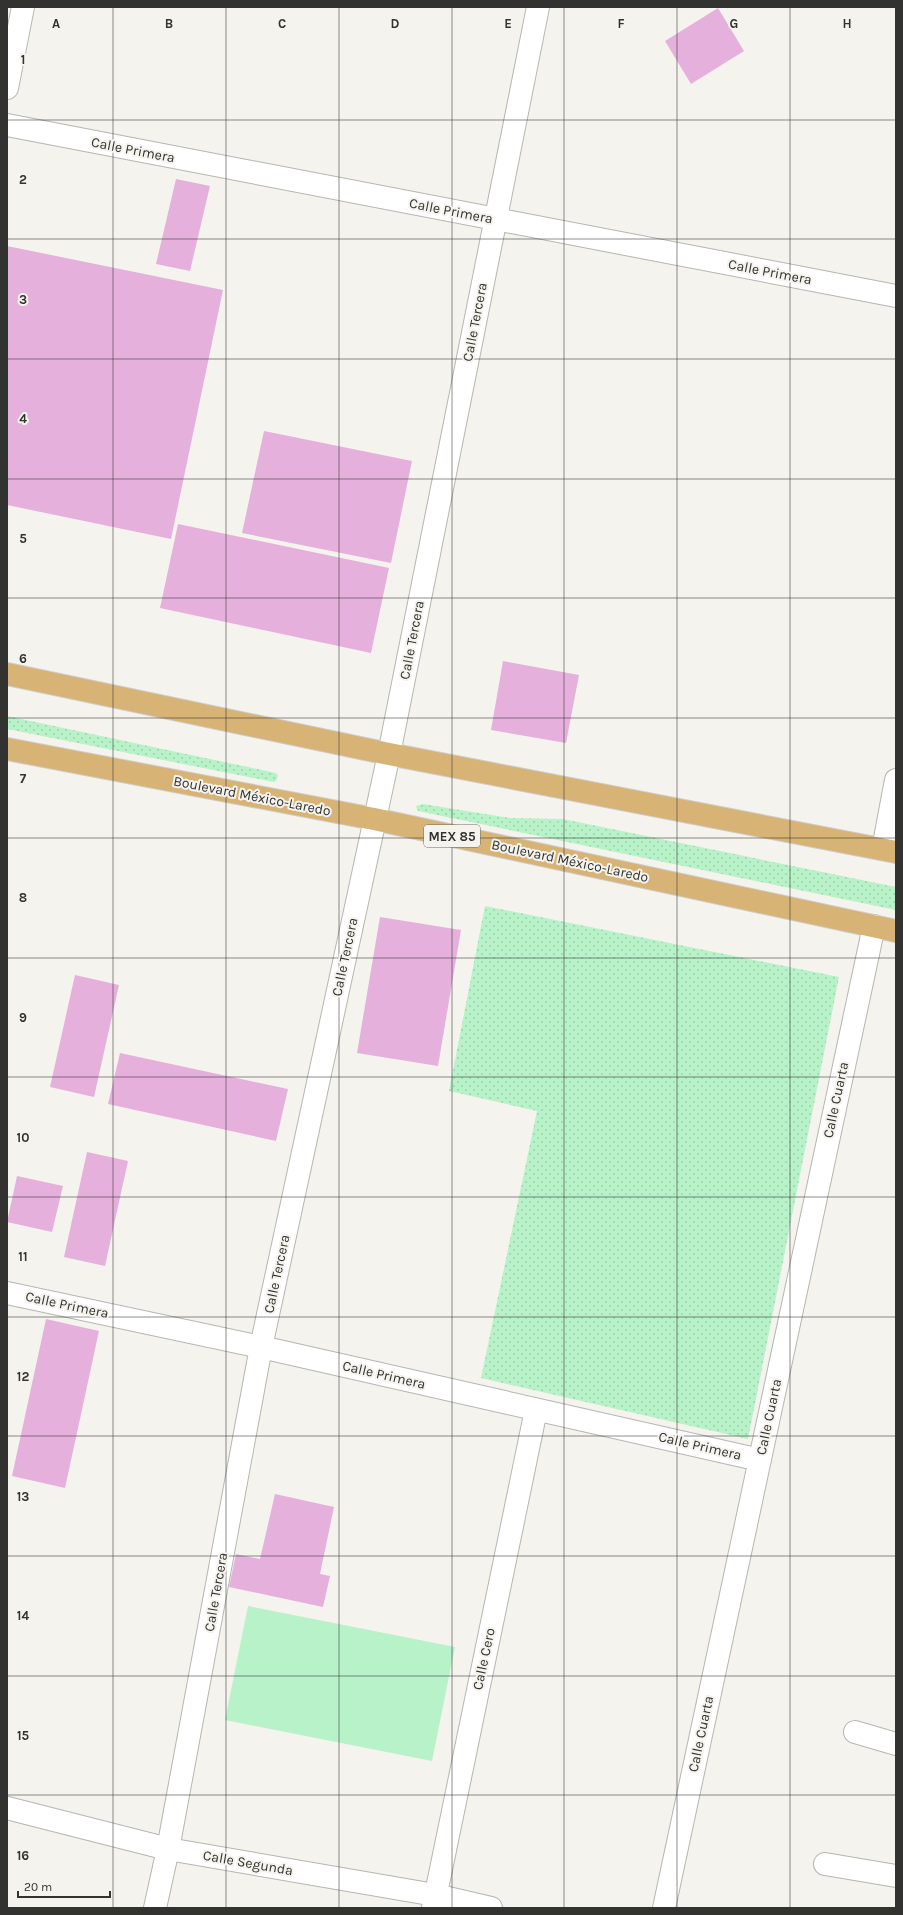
<svg xmlns="http://www.w3.org/2000/svg" width="903" height="1915" viewBox="0 0 903 1915" font-family="Karla,sans-serif">
  <style>
    .grass { fill: url(#grass-dots) }
    .pitch { fill: #b8f2c8 }
    .building { fill: #e6b0dd }
    .lines { fill: none; stroke-linecap: round; stroke-linejoin: round }
    .street-casing { stroke: #b6b5b0; stroke-width: 24 }
    .primary-casing { stroke: #cececd; stroke-width: 24 }
    .street { stroke: #fff; stroke-width: 22 }
    .primary { stroke: #d7b376; stroke-width: 22 }
    .grid { fill: none; stroke: #323230; stroke-width: 1; stroke-opacity: 0.55 }
    .labels { text-anchor: middle; dominant-baseline: central; stroke-width: 4; stroke-linejoin: round; paint-order: stroke }
    .shield { fill: #f5f3ed; stroke: #6c6c69; stroke-width: 1 }
    .shield-label { font-size: 13px; font-weight: bold; fill: #323230 }
    .street-label { font-size: 14px; fill: #323230; stroke: #f5f3ed }
    .grid-label { font-size: 13px; text-anchor: middle; font-weight: bold; fill: #323230; stroke: #f5f3ed; stroke-width: 4; stroke-linejoin: round; paint-order: stroke }
  </style>
  <defs>
    <pattern id="grass-dots" width="8" height="8" patternUnits="userSpaceOnUse"><rect width="8" height="8" fill="#b8f2c8"/><path d="M2 2h.1M6 6h.1" fill="none" stroke="#9fd0ac" stroke-width="1.8" stroke-linecap="round"/></pattern>
  </defs>
  <rect width="100%" height="100%" fill="#f5f3ed"/>
  <path class="grass" d="M7,716L276,773L278,776L276,781L274,782L7,729Z
    M423,804L510,818L563,819L896,887V910L418,811L416,806Z
    M485,906L839,977L748,1439L481,1378L537,1111L449,1091Z"/>
  <path class="pitch" d="M248,1606L455,1647L432,1761L225,1720Z"/>
  <path class="building" d="M718,8L744,51L691,84L665,41Z
    M176,179L210,186L190,271L156,264Z
    M7,246L223,290L171,539L7,505Z
    M264,431L412,461L391,563L242,533Z
    M178,524L389,568L371,653L160,608Z
    M503,661L579,675L566,743L491,730Z
    M380,917L461,930L438,1066L357,1053Z
    M75,975L119,985L94,1097L50,1087Z
    M120,1053L288,1089L276,1141L108,1104Z
    M87,1152L128,1161L105,1266L64,1257Z
    M17,1176L63,1186L52,1232L7,1222Z
    M46,1319L99,1331L65,1488L12,1476Z
    M275,1494L334,1507L320,1574L330,1576L323,1607L229,1587L236,1554L260,1559Z"/>
  <g class="lines">
    <g class="street-casing">
      <path id="street" d="M7,88L23,7
        M7,125L896,296
        M883,849L896,780
        M7,1293L261,1347L760,1460
        M855,1732L896,1744
        M7,1808L168,1849L435,1895L491,1908
        M825,1864L896,1876
        M155,1908L168,1849L261,1347L389,754L538,7
        M433,1908L536,1410
        M664,1908L874,926"/>
    </g>
    <g class="primary-casing">
      <path id="primary" d="M7,674L389,754L896,852
        M7,749L374,819L896,931"/>
    </g>
    <use href="#street" class="street"/>
    <use href="#primary" class="primary"/>
  </g>
  <path class="grid" d="M113,7V1908M226,7V1908M339,7V1908M452,7V1908M564,7V1908M677,7V1908M790,7V1908M7,120H896M7,239H896M7,359H896M7,479H896M7,598H896M7,718H896M7,838H896M7,958H896M7,1077H896M7,1197H896M7,1317H896M7,1436H896M7,1556H896M7,1676H896M7,1795H896"/>
  <g class="labels">
    <rect class="shield" x="424" y="825" width="56" height="22" rx="3"/>
    <g class="shield-label">
      <text x="452" y="836">MEX 85</text>
    </g>
    <g class="street-label">
      <text transform="translate(133 150) rotate(11)">Calle Primera</text>
      <text transform="translate(451 211) rotate(11)">Calle Primera</text>
      <text transform="translate(770 272) rotate(11)">Calle Primera</text>
      <text transform="translate(475 322) rotate(-79)">Calle Tercera</text>
      <text transform="translate(412 640) rotate(-79)">Calle Tercera</text>
      <text transform="translate(252 796) rotate(11)">Boulevard México-Laredo</text>
      <text transform="translate(570 861) rotate(12)">Boulevard México-Laredo</text>
      <text transform="translate(345 957) rotate(-78)">Calle Tercera</text>
      <text transform="translate(836 1100) rotate(-78)">Calle Cuarta</text>
      <text transform="translate(277 1274) rotate(-78)">Calle Tercera</text>
      <text transform="translate(67 1305) rotate(12)">Calle Primera</text>
      <text transform="translate(384 1375) rotate(13)">Calle Primera</text>
      <text transform="translate(769 1417) rotate(-78)">Calle Cuarta</text>
      <text transform="translate(700 1446) rotate(13)">Calle Primera</text>
      <text transform="translate(216 1592) rotate(-80)">Calle Tercera</text>
      <text transform="translate(484 1659) rotate(-78)">Calle Cero</text>
      <text transform="translate(701 1734) rotate(-78)">Calle Cuarta</text>
      <text transform="translate(248 1863) rotate(10)">Calle Segunda</text>
    </g>
  </g>
  <g class="grid-label">
    <text x="56" y="28">A</text>
    <text x="169" y="28">B</text>
    <text x="282" y="28">C</text>
    <text x="395" y="28">D</text>
    <text x="508" y="28">E</text>
    <text x="621" y="28">F</text>
    <text x="734" y="28">G</text>
    <text x="847" y="28">H</text>
    <text x="23" y="64">1</text>
    <text x="23" y="184">2</text>
    <text x="23" y="304">3</text>
    <text x="23" y="423">4</text>
    <text x="23" y="543">5</text>
    <text x="23" y="663">6</text>
    <text x="23" y="783">7</text>
    <text x="23" y="902">8</text>
    <text x="23" y="1022">9</text>
    <text x="23" y="1142">10</text>
    <text x="23" y="1261">11</text>
    <text x="23" y="1381">12</text>
    <text x="23" y="1501">13</text>
    <text x="23" y="1620">14</text>
    <text x="23" y="1740">15</text>
    <text x="23" y="1860">16</text>
  </g>
  <rect width="903" height="1915" fill="none" stroke="#323230" stroke-width="16"/>
  <path d="M18 1891v6h92v-6" fill="none" stroke="#323230" stroke-width="2"/>
  <text x="24" y="1891" font-size="12" fill="#323230" stroke="#f5f3ed" stroke-width="3" paint-order="stroke">20 m</text>
</svg>
